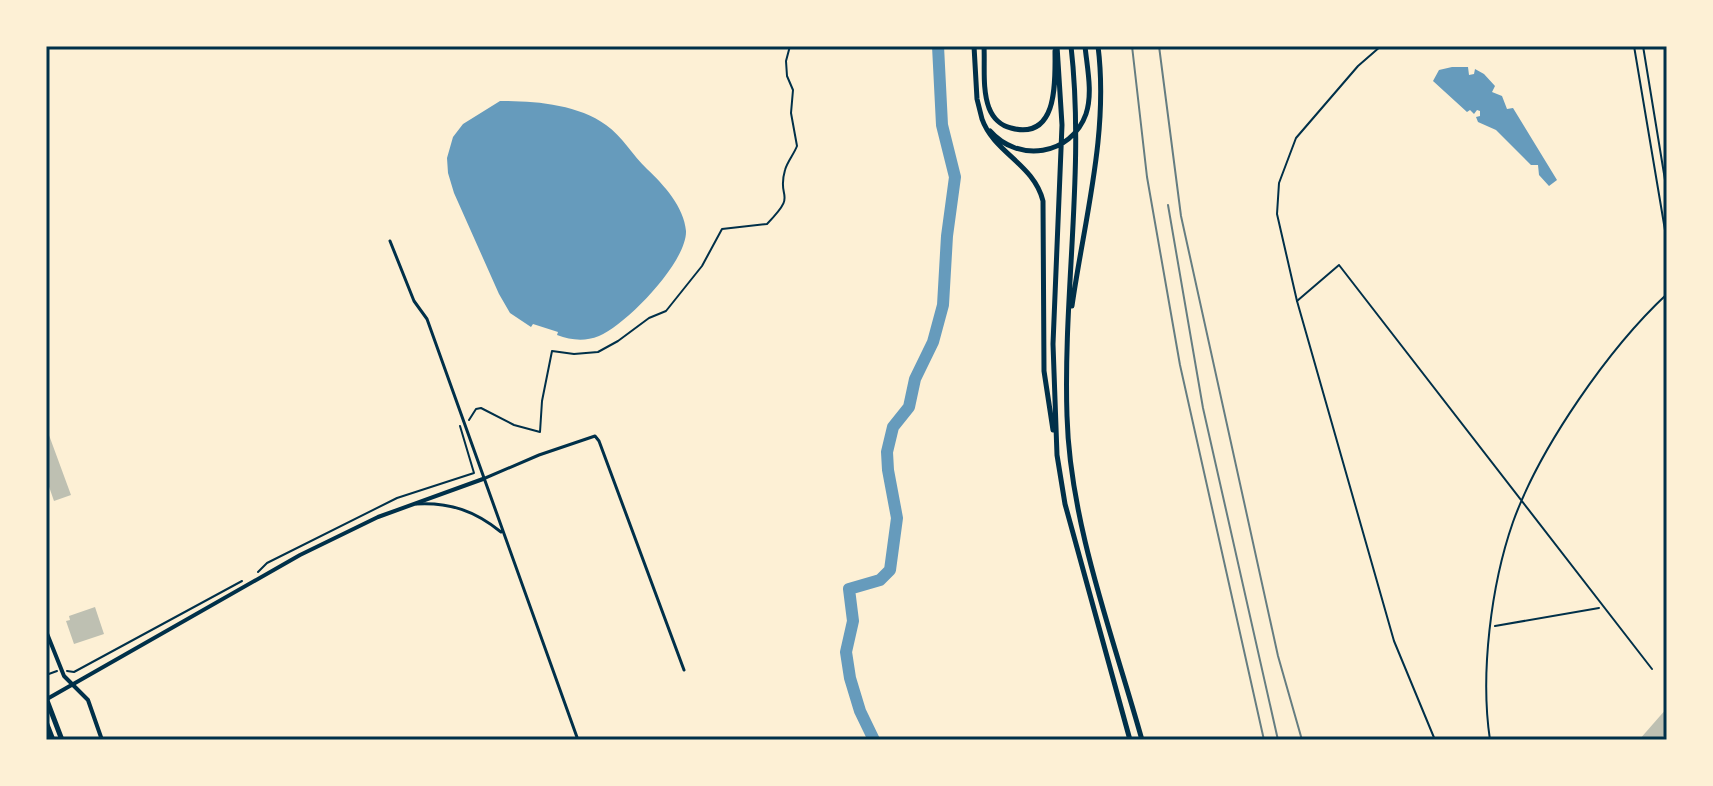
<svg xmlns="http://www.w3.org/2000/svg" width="1713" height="786" viewBox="0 0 1713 786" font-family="'Open Sans',sans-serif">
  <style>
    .water { fill: #669bbc }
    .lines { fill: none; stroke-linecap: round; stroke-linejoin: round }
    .river { stroke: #669bbc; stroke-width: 12 }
    .building { fill: #bec0b2 }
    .path { stroke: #003049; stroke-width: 2 }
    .service { stroke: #003049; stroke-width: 2 }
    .pedestrian { stroke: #003049; stroke-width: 2 }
    .minor { stroke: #003049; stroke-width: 3 }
    .tertiary { stroke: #003049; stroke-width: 4 }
    .secondary { stroke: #003049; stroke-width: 5 }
    .rail { stroke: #657d81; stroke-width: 2 }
    .neatline { fill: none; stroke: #003049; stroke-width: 3 }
  </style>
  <rect width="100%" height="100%" fill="#fdf0d5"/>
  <path class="water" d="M1452,67H1468L1469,75L1474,74L1475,69L1484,74L1495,86L1492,92L1502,96L1507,109L1513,108L1557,180L1549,186L1539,175L1538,165H1531L1496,130L1478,122L1476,117L1480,116V111L1477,110L1474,114L1470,110L1467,112L1433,81L1439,70Z
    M500,101C534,101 577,104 606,125C622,136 633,156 647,169C664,185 684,207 686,231C687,262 626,325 599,336C584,342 571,340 557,335L558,332L533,324L531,327L510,313L499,294L454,193L448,173L447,158L453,137L463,124Z"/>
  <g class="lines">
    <path class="river" d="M874,740L860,711L850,678L846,652L853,621L849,589L880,580L890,570L897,518L888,470L887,452L893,427L909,407L915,379L933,342L943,305L947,236L955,177L942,125L938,46"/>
  </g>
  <path class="building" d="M46,427L71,495L54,501L46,478Z
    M95,607L104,634L74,644L66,621L70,620L69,616Z
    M1667,708V732L1660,740H1639Z"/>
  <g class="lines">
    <path class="path" d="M1634,46L1667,242
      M469,420L476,409L481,408L514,425L540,432L542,401L552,351L574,354L598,352L618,341L649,318L666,311L702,266L722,229L767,224C799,191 776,201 785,170C787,162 794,154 797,146L791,113L793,90L787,76L786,61L790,46
      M258,572L267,563L397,498L474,473L460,426
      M1495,626L1599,608
      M67,671L74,672L242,581
      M46,675L57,671"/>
    <path class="service" d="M1381,46L1358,66L1296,138L1279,183L1277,214L1297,301L1394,641L1435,740"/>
    <path class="pedestrian" d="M1643,46L1667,192
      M1297,301L1339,265L1652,669
      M1490,740C1480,674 1491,585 1513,522C1540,447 1609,348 1667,294"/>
    <path class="minor" d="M390,241L414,301L427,319L578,740
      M483,479L539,455L595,436L599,441L684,670
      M416,504C450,502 475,511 501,532"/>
    <path class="tertiary" d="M46,631L64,676L88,700L102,740
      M47,699L300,555L378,517L483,479"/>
    <path class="secondary" d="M974,46L977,99L982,119
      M984,46C985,66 982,89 989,108C993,118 1001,126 1011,128C1059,141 1055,79 1055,51
      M1057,46L1062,125L1053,344L1057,455L1065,504L1130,740
      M1071,46C1085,169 1063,293 1067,416C1070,524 1113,636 1142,740
      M982,119C994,153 1034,164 1043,201L1044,371L1053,430
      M990,131C1018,163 1071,156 1086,114C1093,93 1087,67 1085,46
      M1072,306C1084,221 1109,133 1098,46
      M46,698L62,740
      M46,722L53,740"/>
    <path class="rail" d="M1132,46L1147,177L1180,365L1264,740
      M1159,46L1181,216L1278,656L1302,740
      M1168,205L1203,408L1278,740"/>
  </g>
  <rect width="1713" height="786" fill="none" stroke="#fdf0d5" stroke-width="96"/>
  <rect x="48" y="48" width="1617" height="690" class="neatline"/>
</svg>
